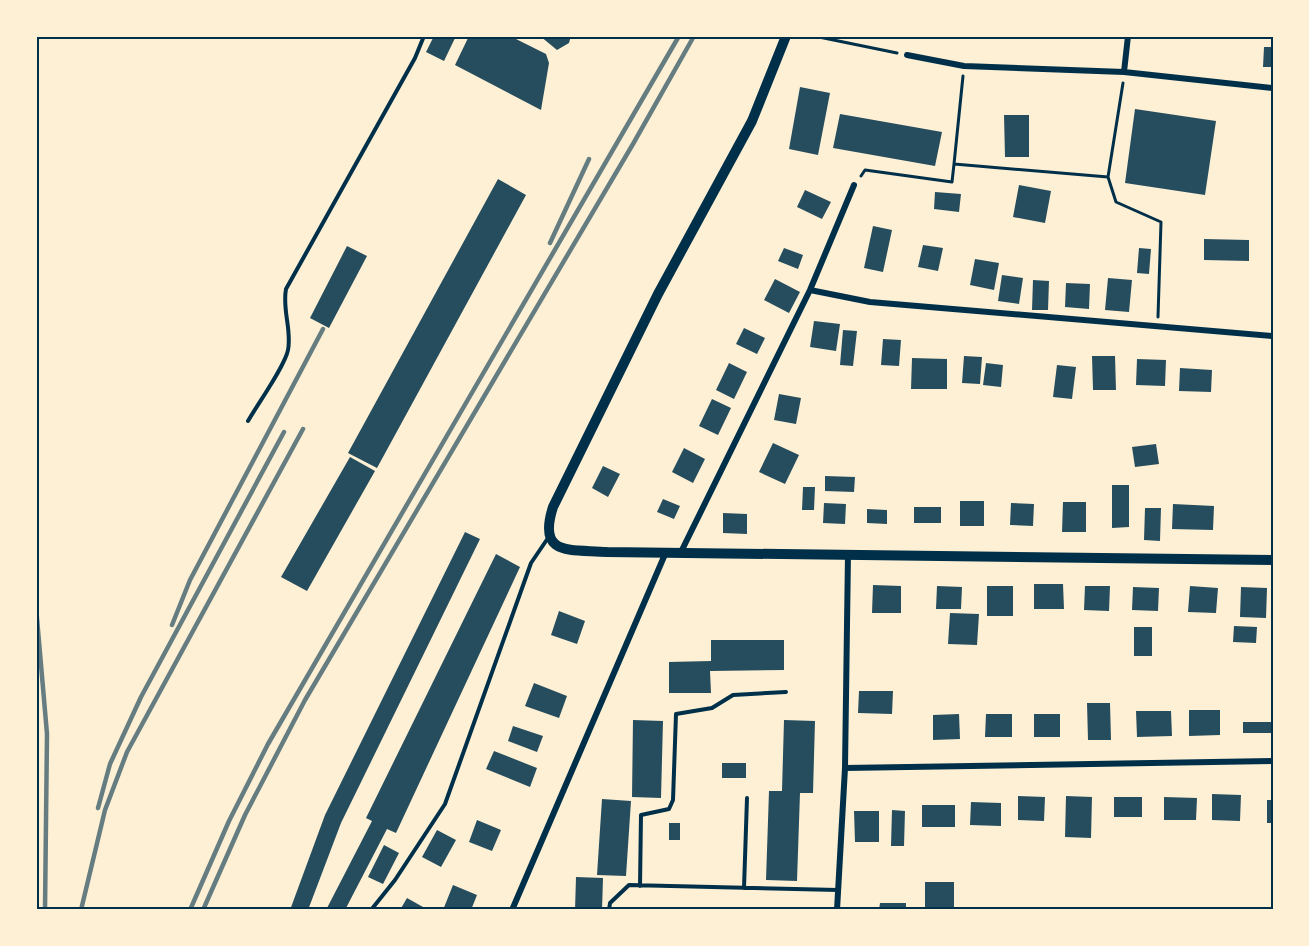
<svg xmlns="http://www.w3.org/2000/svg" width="1309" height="946" viewBox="0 0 1309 946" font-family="Helvetica,sans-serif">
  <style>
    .building { fill: #264d5e }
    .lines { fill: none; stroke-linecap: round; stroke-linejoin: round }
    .path { stroke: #003049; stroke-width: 3 }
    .service { stroke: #003049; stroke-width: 4 }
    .minor { stroke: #003049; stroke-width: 6 }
    .tertiary { stroke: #003049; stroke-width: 10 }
    .rail { stroke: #657d81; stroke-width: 4.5 }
    .neatline { fill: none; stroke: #003049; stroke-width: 2 }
  </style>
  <rect width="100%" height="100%" fill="#fdf0d5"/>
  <path class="building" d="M434,36H456L444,61L426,52Z
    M469,36H510L546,54L549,63L541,110L455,65Z
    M540,36H571L569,43L557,50Z
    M1264,47H1273V67H1263Z
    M800,87L830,93L818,155L789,149Z
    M1135,109L1216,121L1205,195L1125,183Z
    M840,114L942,132L935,166L833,148Z
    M1004,115H1029V157H1005Z
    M498,179L526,195L377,468L348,453Z
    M1019,185L1051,191L1045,223L1013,217Z
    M805,190L831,202L822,219L797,207Z
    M935,192L961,194L959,212L934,209Z
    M873,226L892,230L883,272L864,268Z
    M1204,239L1249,240V261L1204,260Z
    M923,245L943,248L938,271L918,267Z
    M347,246L367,256L329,328L310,318Z
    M784,248L803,255L798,269L778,261Z
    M1139,248L1151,249L1149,274L1137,273Z
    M975,259L999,263L994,290L970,285Z
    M1002,275L1023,278L1019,304L998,301Z
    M1108,278L1132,280L1129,312L1105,310Z
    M775,279L800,292L789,313L764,300Z
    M1033,280L1049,281L1048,310H1032Z
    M1066,283L1090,284L1089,309L1065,307Z
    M814,321L840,324L836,351L810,347Z
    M744,328L765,338L757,354L736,344Z
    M843,330L857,331L853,366L840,365Z
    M883,339L901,340L899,366L881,365Z
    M964,356L982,357L980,384L962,383Z
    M1092,356H1115L1116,390H1093Z
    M912,358L947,359V389H911Z
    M1137,359L1166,360L1165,386L1136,385Z
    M729,363L747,372L734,399L716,390Z
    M986,363L1003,365L1001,387L983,385Z
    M1057,365L1076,367L1072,399L1053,397Z
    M1180,368L1212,370L1211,392L1179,391Z
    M779,394L801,398L796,424L774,420Z
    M712,399L731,408L718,435L699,426Z
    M773,443L799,455L785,484L759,472Z
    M1156,444L1159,464L1135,467L1132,447Z
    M684,448L705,459L693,483L672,472Z
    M350,457L375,471L307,591L281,577Z
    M603,466L620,474L608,497L592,488Z
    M825,476L855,477L854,492L825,491Z
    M1112,485H1129V527L1112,528Z
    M803,487H815L814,510H802Z
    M663,499L680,506L674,519L657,512Z
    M960,501H984V526H960Z
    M1063,502H1086V532H1062Z
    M824,503L846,504L845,524L823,523Z
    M1011,503L1034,504L1033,526L1010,525Z
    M1173,504L1214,506L1213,530L1172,529Z
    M914,507H941V523H914Z
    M1145,508H1161L1160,541L1144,540Z
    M867,509L887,510V524L867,523Z
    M723,513L747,514V534L723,533Z
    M465,532L480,539L341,823L308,910H290L325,815Z
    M496,554L520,567L396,833L387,829L345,910H326L372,821L366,818Z
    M1034,584H1063L1064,609H1034Z
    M873,585L901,586V613H872Z
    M937,586L962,587L961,609H936Z
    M987,586H1013V616H987Z
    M1085,586H1110L1109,611L1084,610Z
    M1190,586L1218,588L1216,613L1188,612Z
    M1133,587L1159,588L1158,611L1132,610Z
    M1241,587L1267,588L1266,618L1240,617Z
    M559,611L585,621L577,644L551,635Z
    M950,613L979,614L977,645L948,644Z
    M1234,626L1257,627L1256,643L1233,642Z
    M1134,627H1152V656H1134Z
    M711,640H784V670L710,671L711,693H669V662L711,661Z
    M534,683L567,696L559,718L525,706Z
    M859,691H893L892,714L858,713Z
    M1087,703H1110L1111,740H1088Z
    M1189,710H1220V735L1189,736Z
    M1136,711H1171L1172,736L1137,737Z
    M959,714L960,739L933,740V715Z
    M986,714H1012V737H985Z
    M1034,714H1060V737H1034Z
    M633,720L663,721L661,798L632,797Z
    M784,720L815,721L813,793H800L797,881L766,880L769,791H782Z
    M1243,722H1273V733H1243Z
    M513,726L543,736L537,752L508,741Z
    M494,751L537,768L530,787L486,769Z
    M722,763H746V778H722Z
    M1212,794L1241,795L1240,821L1212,820Z
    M1018,796L1045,797L1044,821L1018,820Z
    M1066,796L1092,797L1091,838L1065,837Z
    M1114,797H1142V817H1114Z
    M1164,797L1197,798L1196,820H1164Z
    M602,799L631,801L626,876L597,875Z
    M1267,800H1273V823H1267Z
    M971,802L1001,803V826L970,825Z
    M922,805H955V827H922Z
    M892,810L905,811L904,846H891Z
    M854,811H879V842H855Z
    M477,820L501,830L492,851L469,842Z
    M669,823H680V840H669Z
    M437,830L456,840L441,867L422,857Z
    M384,845L399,853L383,884L368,877Z
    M576,877L603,878L602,910H575Z
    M925,882H954V910H925Z
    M453,885L477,895L471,910H443Z
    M407,898L423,907L421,910H400Z
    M880,903H906V910H879Z
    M974,907L999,908V910H974Z"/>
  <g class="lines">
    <path class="path" d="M814,36L897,53
      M1123,83L1108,177L1116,202L1161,222L1158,317
      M954,164L963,76
      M861,176L865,170L952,182L954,164L1108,177"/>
    <path class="service" d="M248,421C257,405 285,366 288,350C292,330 282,310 286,289L415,58L424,36
      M640,886L641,815L669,809L673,800L676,714L712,708L733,695L786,692
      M744,888L747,798
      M371,910L395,880L445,804L531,563L548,538
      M609,910L610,903L629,885L838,890"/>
    <path class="minor" d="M907,55L964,66L1124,72L1273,88
      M1124,72L1128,36
      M810,290L870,302L1273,336
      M681,552L810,290L854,185
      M845,768L1273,761
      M512,910L666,552
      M837,910L845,768L848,554"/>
    <path class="tertiary" d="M786,36L752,121L658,294L553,507C537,557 570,549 607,552L1273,560"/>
    <path class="rail" d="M550,243L589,159
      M36,607L47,734L45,910
      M172,625L190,580L323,329
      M98,808L110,764L141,697L284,432
      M81,910L105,810L127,752L303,429
      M190,910L229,821L268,744L679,36
      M203,910L245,815L305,700L633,144L694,36"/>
  </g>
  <rect width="1309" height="946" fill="none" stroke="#fdf0d5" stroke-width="75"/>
  <rect x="38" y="38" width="1234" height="870" class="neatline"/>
</svg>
